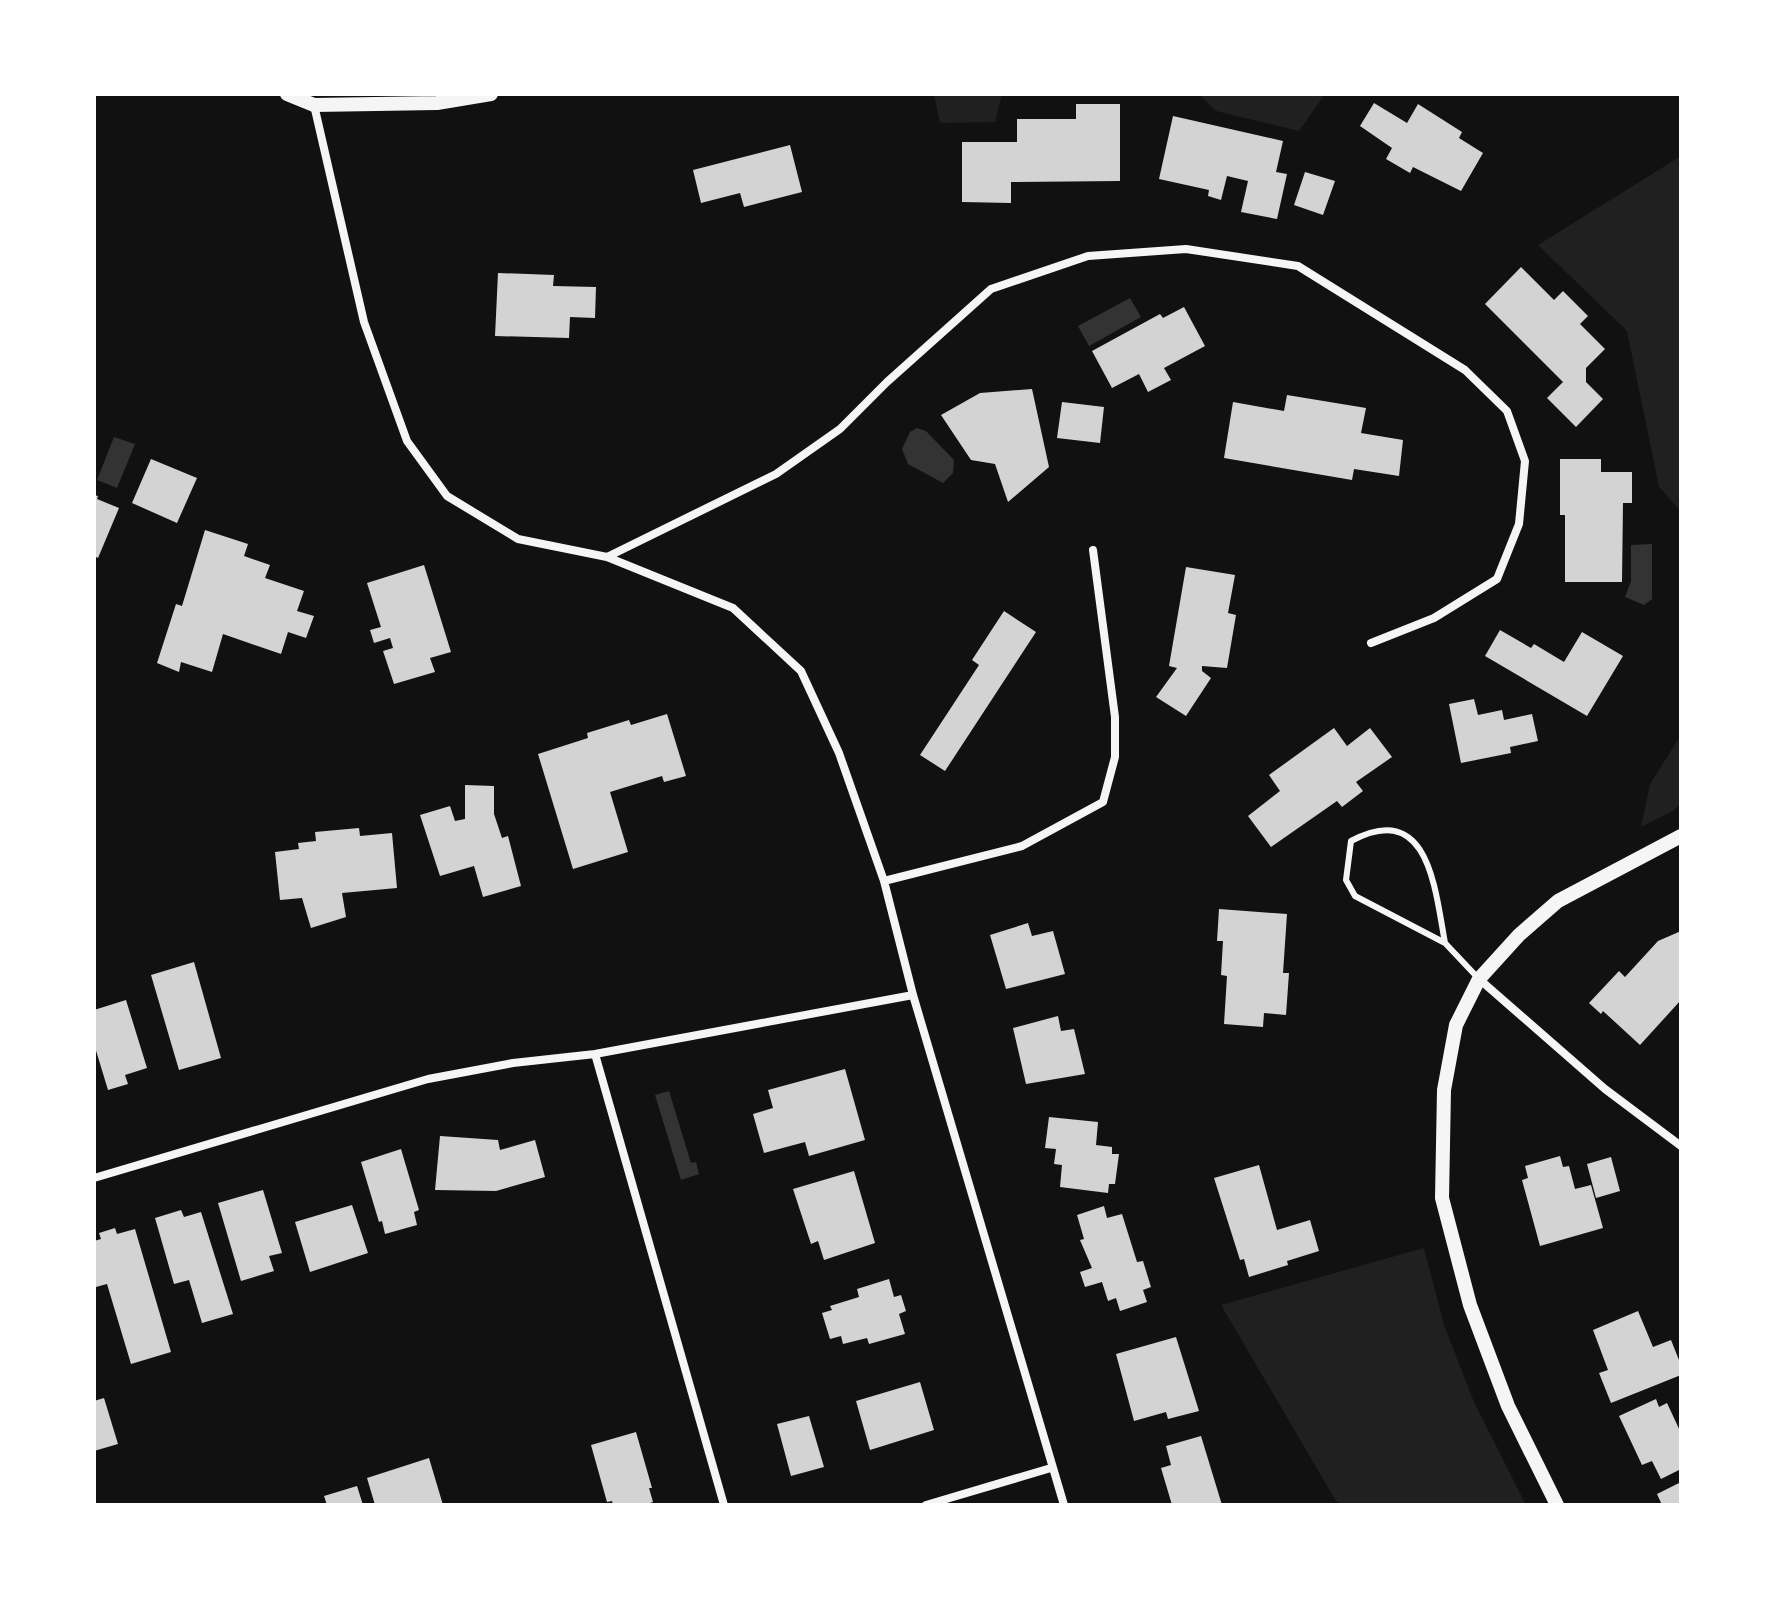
<svg xmlns="http://www.w3.org/2000/svg" width="1775" height="1599" viewBox="0 0 1775 1599" font-family="'Fira Sans Condensed',sans-serif">
  <style>
    .green { fill: #202020 }
    .water { fill: #333 }
    .building { fill: #d3d3d3 }
    .lines { fill: none; stroke-linecap: round; stroke-linejoin: round }
    .service { stroke: #f5f5f5; stroke-width: 6 }
    .minor { stroke: #f5f5f5; stroke-width: 8 }
    .tertiary { stroke: #f5f5f5; stroke-width: 14 }
  </style>
  <rect width="100%" height="100%" fill="#111"/>
  <path class="green" d="M934,94H1002L995,122L940,123Z
    M1199,94H1325L1299,131L1216,111Z
    M1681,156V512L1659,487L1627,331L1538,245Z
    M1681,735V803L1673,811L1641,827L1650,784Z
    M1424,1248L1444,1325L1474,1402L1526,1505H1344L1336,1501L1221,1305Z"/>
  <path class="water" d="M1130,298L1141,317L1089,346L1078,326Z
    M917,428L926,431L954,460L953,473L943,483L908,464L902,449L910,432Z
    M114,437L135,444L117,488L97,480Z
    M1652,544V599L1644,605L1625,597L1631,581V545Z
    M669,1091L691,1163L696,1162L699,1174L681,1180L655,1095Z"/>
  <path class="building" d="M1374,103L1407,123L1418,104L1462,132L1459,138L1483,153L1461,191L1413,167L1410,173L1386,159L1392,148L1360,126Z
    M1076,104H1120V181L1011,182V203L962,202V142H1017V119H1076Z
    M1173,116L1283,141L1276,172L1287,174L1277,219L1241,212L1248,181L1227,176L1221,200L1208,196L1209,190L1159,179Z
    M790,145L802,192L744,207L740,193L701,203L693,170Z
    M1305,172L1335,181L1323,215L1294,205Z
    M1521,267L1554,300L1563,291L1588,316L1580,324L1605,349L1586,368V382L1603,399L1576,427L1547,398L1563,382L1485,304Z
    M498,273L554,275L553,286L596,287L595,318L570,317L569,338L495,336Z
    M1184,307L1205,346L1164,368L1171,380L1148,392L1139,374L1112,388L1092,351L1160,314L1163,318Z
    M1032,389L1049,467L1008,502L995,464L971,460L941,415L980,393Z
    M1287,395L1366,408L1361,433L1403,440L1399,476L1354,469L1352,480L1224,458L1233,402L1284,411Z
    M1062,402L1104,407L1100,443L1057,438Z
    M151,459L197,478L177,523L132,503Z
    M1560,459H1601V472H1632V503H1623L1622,582H1565V515H1560Z
    M94,495L98,496L97,499L119,508L98,558L94,556Z
    M205,530L248,544L244,556L270,565L265,578L304,591L297,611L314,616L306,638L288,632L281,654L223,634L212,672L181,662L179,672L157,663L176,604L182,606Z
    M424,565L451,652L430,658L435,672L394,684L383,651L393,648L390,638L374,643L370,630L381,627L367,583Z
    M1186,567L1235,575L1228,613L1236,615L1227,668L1202,666V671L1211,678L1186,716L1156,697L1177,668L1169,666Z
    M1004,611L1036,632L945,771L920,755L979,665L972,660Z
    M1500,630L1531,648L1534,644L1564,662L1582,632L1623,656L1587,716L1485,656Z
    M1474,699L1478,715L1502,710L1504,720L1532,714L1538,741L1510,747L1511,753L1461,763L1449,704Z
    M667,714L686,776L664,782L662,776L610,792L628,852L573,869L538,754L588,738L587,733L629,720L631,725Z
    M1334,728L1347,746L1370,728L1392,757L1356,782L1363,791L1342,807L1337,801L1271,847L1248,816L1280,791L1269,775Z
    M465,785L494,786V814L502,838L508,836L521,886L483,897L474,866L440,876L420,815L450,806L455,821L465,819Z
    M359,828L360,836L392,833L397,888L342,893L346,917L311,928L302,898L280,900L275,852L299,849L298,843L316,841L315,832Z
    M1219,909L1287,914L1283,973H1289L1286,1015L1264,1013L1263,1027L1224,1024L1227,976L1221,975L1223,941H1217Z
    M1028,923L1032,936L1053,931L1065,974L1006,989L990,935Z
    M1681,931V1000L1640,1045L1603,1011L1601,1014L1589,1003L1619,971L1625,977L1658,941Z
    M194,962L221,1058L179,1070L151,975Z
    M126,1000L147,1068L125,1075L128,1084L108,1090L94,1044V1010Z
    M1058,1016L1061,1031L1074,1029L1085,1074L1026,1084L1013,1028Z
    M845,1069L865,1140L809,1156L805,1142L764,1153L753,1114L773,1108L768,1090Z
    M1049,1117L1098,1122L1096,1145L1112,1147V1154H1119L1115,1184H1109L1108,1193L1060,1187L1062,1165L1054,1164L1056,1149L1045,1148Z
    M440,1136L498,1140L500,1150L535,1140L545,1177L496,1191L435,1190Z
    M401,1149L419,1210L414,1212L417,1225L385,1234L382,1221L379,1222L361,1162Z
    M1560,1156L1563,1167L1569,1166L1575,1189L1591,1185L1603,1228L1540,1246L1522,1180L1528,1178L1525,1166Z
    M1611,1157L1620,1191L1596,1198L1587,1164Z
    M1259,1165L1277,1230L1310,1220L1319,1251L1287,1261L1288,1265L1249,1277L1244,1259L1240,1260L1214,1178Z
    M854,1171L875,1243L824,1260L818,1241L811,1244L793,1189Z
    M263,1190L282,1253L269,1256L274,1271L241,1281L218,1203Z
    M352,1205L368,1253L310,1272L295,1222Z
    M1104,1206L1107,1218L1122,1214L1137,1262L1143,1261L1151,1287L1143,1290L1147,1302L1120,1311L1116,1298L1108,1301L1102,1282L1085,1287L1080,1272L1092,1268L1080,1240L1084,1239L1077,1215Z
    M181,1210L184,1217L201,1212L233,1314L202,1323L189,1280L174,1284L155,1218Z
    M115,1228L117,1234L135,1229L171,1352L131,1364L107,1284L96,1287L94,1281V1241L101,1239L99,1233Z
    M889,1279L894,1297L901,1295L906,1311L899,1314L905,1334L869,1344L867,1338L843,1344L841,1336L830,1339L822,1313L832,1310L830,1306L859,1297L857,1289Z
    M1638,1311L1653,1347L1671,1340L1681,1365V1375L1611,1403L1599,1373L1608,1370L1593,1330Z
    M1176,1337L1199,1411L1168,1419L1166,1412L1134,1421L1116,1354Z
    M920,1382L934,1430L870,1450L856,1401Z
    M104,1398L118,1444L94,1451V1401Z
    M1656,1399L1659,1407L1667,1403L1681,1433V1469L1661,1479L1652,1461L1642,1465L1619,1416Z
    M809,1416L824,1467L791,1476L777,1424Z
    M636,1432L652,1488H649L653,1502L644,1505H613L612,1501L607,1502L591,1445Z
    M1201,1436L1222,1505H1172L1161,1468L1171,1465L1166,1446Z
    M429,1458L443,1505H375L367,1478Z
    M1681,1482V1505H1662L1657,1494Z
    M357,1486L363,1505H327L324,1496Z"/>
  <g class="lines">
    <path class="service" d="M1445,943C1435,889 1429,799 1351,841L1346,880L1355,896L1445,943L1479,979"/>
    <path class="minor" d="M314,105L364,322L407,441L447,496L518,539L607,557L733,608L801,671L839,753L884,881L913,995L1064,1505
      M607,557L776,474L840,429L887,382L991,289L1088,256L1186,249L1298,266L1465,370L1507,411L1525,461L1519,524L1497,579L1434,618L1371,643
      M884,881L1022,846L1103,802L1115,757V717L1093,550
      M1479,979L1605,1089L1681,1146
      M595,1054L724,1505
      M94,1178L428,1079L513,1063L595,1054L913,995
      M926,1505L1051,1468"/>
    <path class="tertiary" d="M287,94L314,105L437,103L491,94
      M1557,1505L1508,1406L1470,1305L1442,1198L1444,1090L1456,1025L1479,979L1519,935L1558,901L1681,836"/>
  </g>
  <rect width="1775" height="1599" fill="none" stroke="#ffffff" stroke-width="192"/>
</svg>
